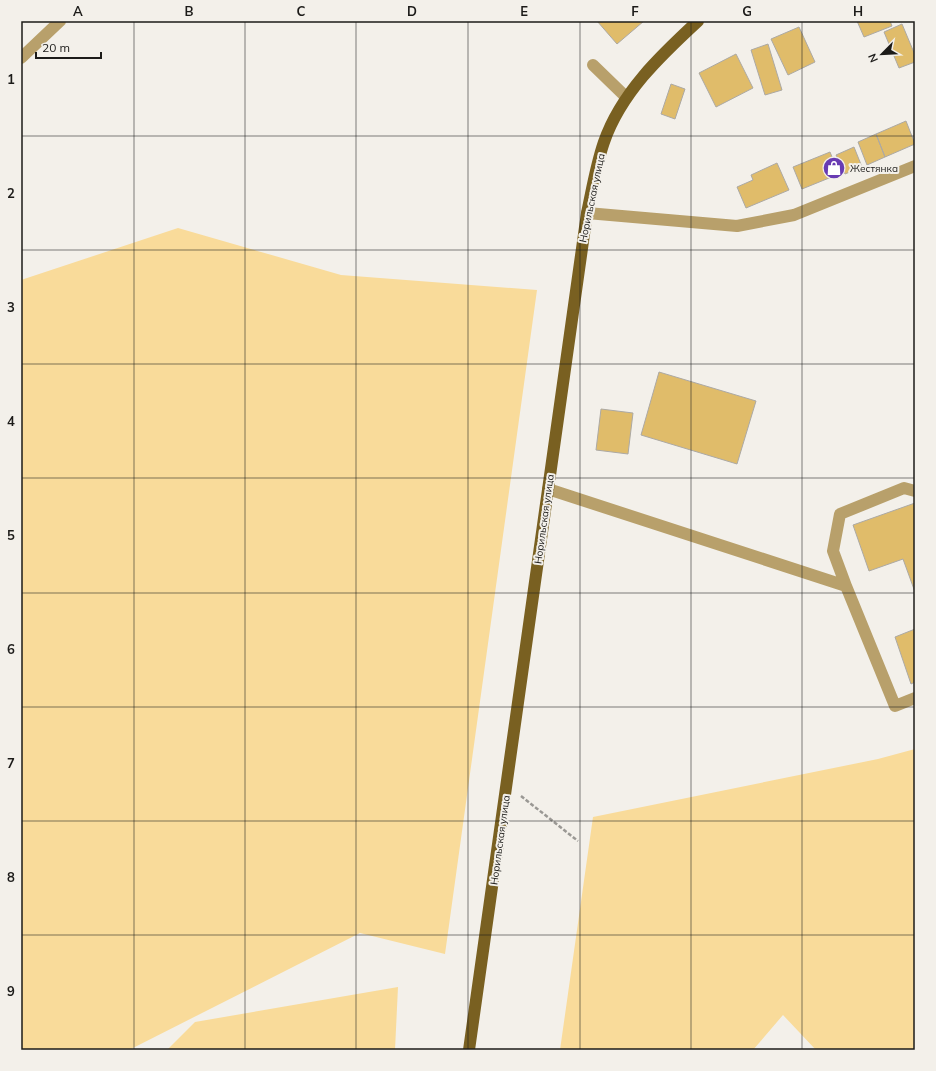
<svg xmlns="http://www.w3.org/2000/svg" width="936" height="1071" viewBox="0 0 936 1071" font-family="Mulish,sans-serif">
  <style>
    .green { fill: #f9db9a }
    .building { fill: #e0bc6a; stroke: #aca9a4 }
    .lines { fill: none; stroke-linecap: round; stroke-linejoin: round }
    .path { stroke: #9a9894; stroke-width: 2.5; stroke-dasharray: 4 2; stroke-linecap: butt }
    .minor { stroke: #b8a06b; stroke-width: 12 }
    .major { stroke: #796021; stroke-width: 12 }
    .grid { fill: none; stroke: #1c1b19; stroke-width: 1; stroke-opacity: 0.55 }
    .labels { text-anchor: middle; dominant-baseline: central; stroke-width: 4; stroke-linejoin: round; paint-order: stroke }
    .poi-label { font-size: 10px; fill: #1c1b19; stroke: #f3f0ea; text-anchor: start }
    .street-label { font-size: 10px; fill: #1c1b19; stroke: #f3f0ea }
    .neatline { fill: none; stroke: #1c1b19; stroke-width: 1.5 }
    .grid-label { font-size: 13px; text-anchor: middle; font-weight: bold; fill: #1c1b19 }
  </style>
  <rect width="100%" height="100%" fill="#f3f0ea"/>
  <path class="green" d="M178,228L341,275L537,290L445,954L360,933L129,1050H24L21,1049V280Z
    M915,749V1050H816L783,1015L753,1050H560L593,817L878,759Z
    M398,987L395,1050H167L195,1022Z"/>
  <path class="building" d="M597,21H644L617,44Z
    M857,21H890L892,26L864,37Z
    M902,24L915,55V62L899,68L884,32Z
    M799,27L815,62L788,75L771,39Z
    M768,44L782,90L765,95L751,50Z
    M736,54L753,88L716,107L699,73Z
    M671,84L685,89L675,119L661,114Z
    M906,121L915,144L885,157L876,134Z
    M876,134L885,157L867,165L858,142Z
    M854,147L862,167L845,174L836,155Z
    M830,152L839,174L802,189L793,167Z
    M777,163L789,190L746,208L737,187L753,180L751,175Z
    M659,372L756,401L737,464L641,435Z
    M601,409L633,413L628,454L596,450Z
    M915,503V592L903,559L869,571L853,525Z
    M915,629V682L911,684L895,637Z"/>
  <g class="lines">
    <path class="path" d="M521,796L578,841"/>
    <path class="minor" d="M21,58L60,21
      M593,65L626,97
      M587,213L737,226L794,215L915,166
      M548,489L846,586L895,706L915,698
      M846,586L833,551L840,514L904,488L915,491"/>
    <path class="major" d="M469,1050L587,213C592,190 596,165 604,142C621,93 660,56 698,21"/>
  </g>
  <path class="grid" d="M134,21V1050M245,21V1050M356,21V1050M468,21V1050M580,21V1050M691,21V1050M802,21V1050M21,136H915M21,250H915M21,364H915M21,478H915M21,593H915M21,707H915M21,821H915M21,935H915"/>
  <defs>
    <g id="shop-disc" transform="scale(1.15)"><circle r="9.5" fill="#683bb3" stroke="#f3f0ea"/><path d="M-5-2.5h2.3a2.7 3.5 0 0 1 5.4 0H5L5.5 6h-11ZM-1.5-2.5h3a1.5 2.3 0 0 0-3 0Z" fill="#fff"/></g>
  </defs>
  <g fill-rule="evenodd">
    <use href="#shop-disc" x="834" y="168"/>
  </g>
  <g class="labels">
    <g class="poi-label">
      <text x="850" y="168">Жестянка</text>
    </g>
    <g class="street-label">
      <text transform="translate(592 198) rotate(-78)">Норильская улица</text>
      <text transform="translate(544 519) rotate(-82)">Норильская улица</text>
      <text transform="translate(500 840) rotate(-82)">Норильская улица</text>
    </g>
  </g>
  <rect width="936" height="1071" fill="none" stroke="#f3f0ea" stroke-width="44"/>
  <g transform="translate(882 54) rotate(246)" stroke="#f3f0ea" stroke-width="3" paint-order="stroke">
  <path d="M0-3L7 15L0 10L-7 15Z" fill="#1c1b19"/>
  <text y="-6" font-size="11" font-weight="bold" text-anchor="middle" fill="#1c1b19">N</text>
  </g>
  <path d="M36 52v6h65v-6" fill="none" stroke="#1c1b19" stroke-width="2"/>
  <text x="42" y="52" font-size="12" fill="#1c1b19" stroke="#f3f0ea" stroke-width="3" paint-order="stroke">20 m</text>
  <rect x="22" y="22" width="892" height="1027" class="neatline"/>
  <g class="grid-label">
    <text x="78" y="16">A</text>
    <text x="189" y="16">B</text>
    <text x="301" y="16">C</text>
    <text x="412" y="16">D</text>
    <text x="524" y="16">E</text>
    <text x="635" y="16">F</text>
    <text x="747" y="16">G</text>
    <text x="858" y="16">H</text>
    <text x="11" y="84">1</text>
    <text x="11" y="198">2</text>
    <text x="11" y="312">3</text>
    <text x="11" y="426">4</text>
    <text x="11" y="540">5</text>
    <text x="11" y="654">6</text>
    <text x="11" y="768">7</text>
    <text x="11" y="882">8</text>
    <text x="11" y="996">9</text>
  </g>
</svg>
